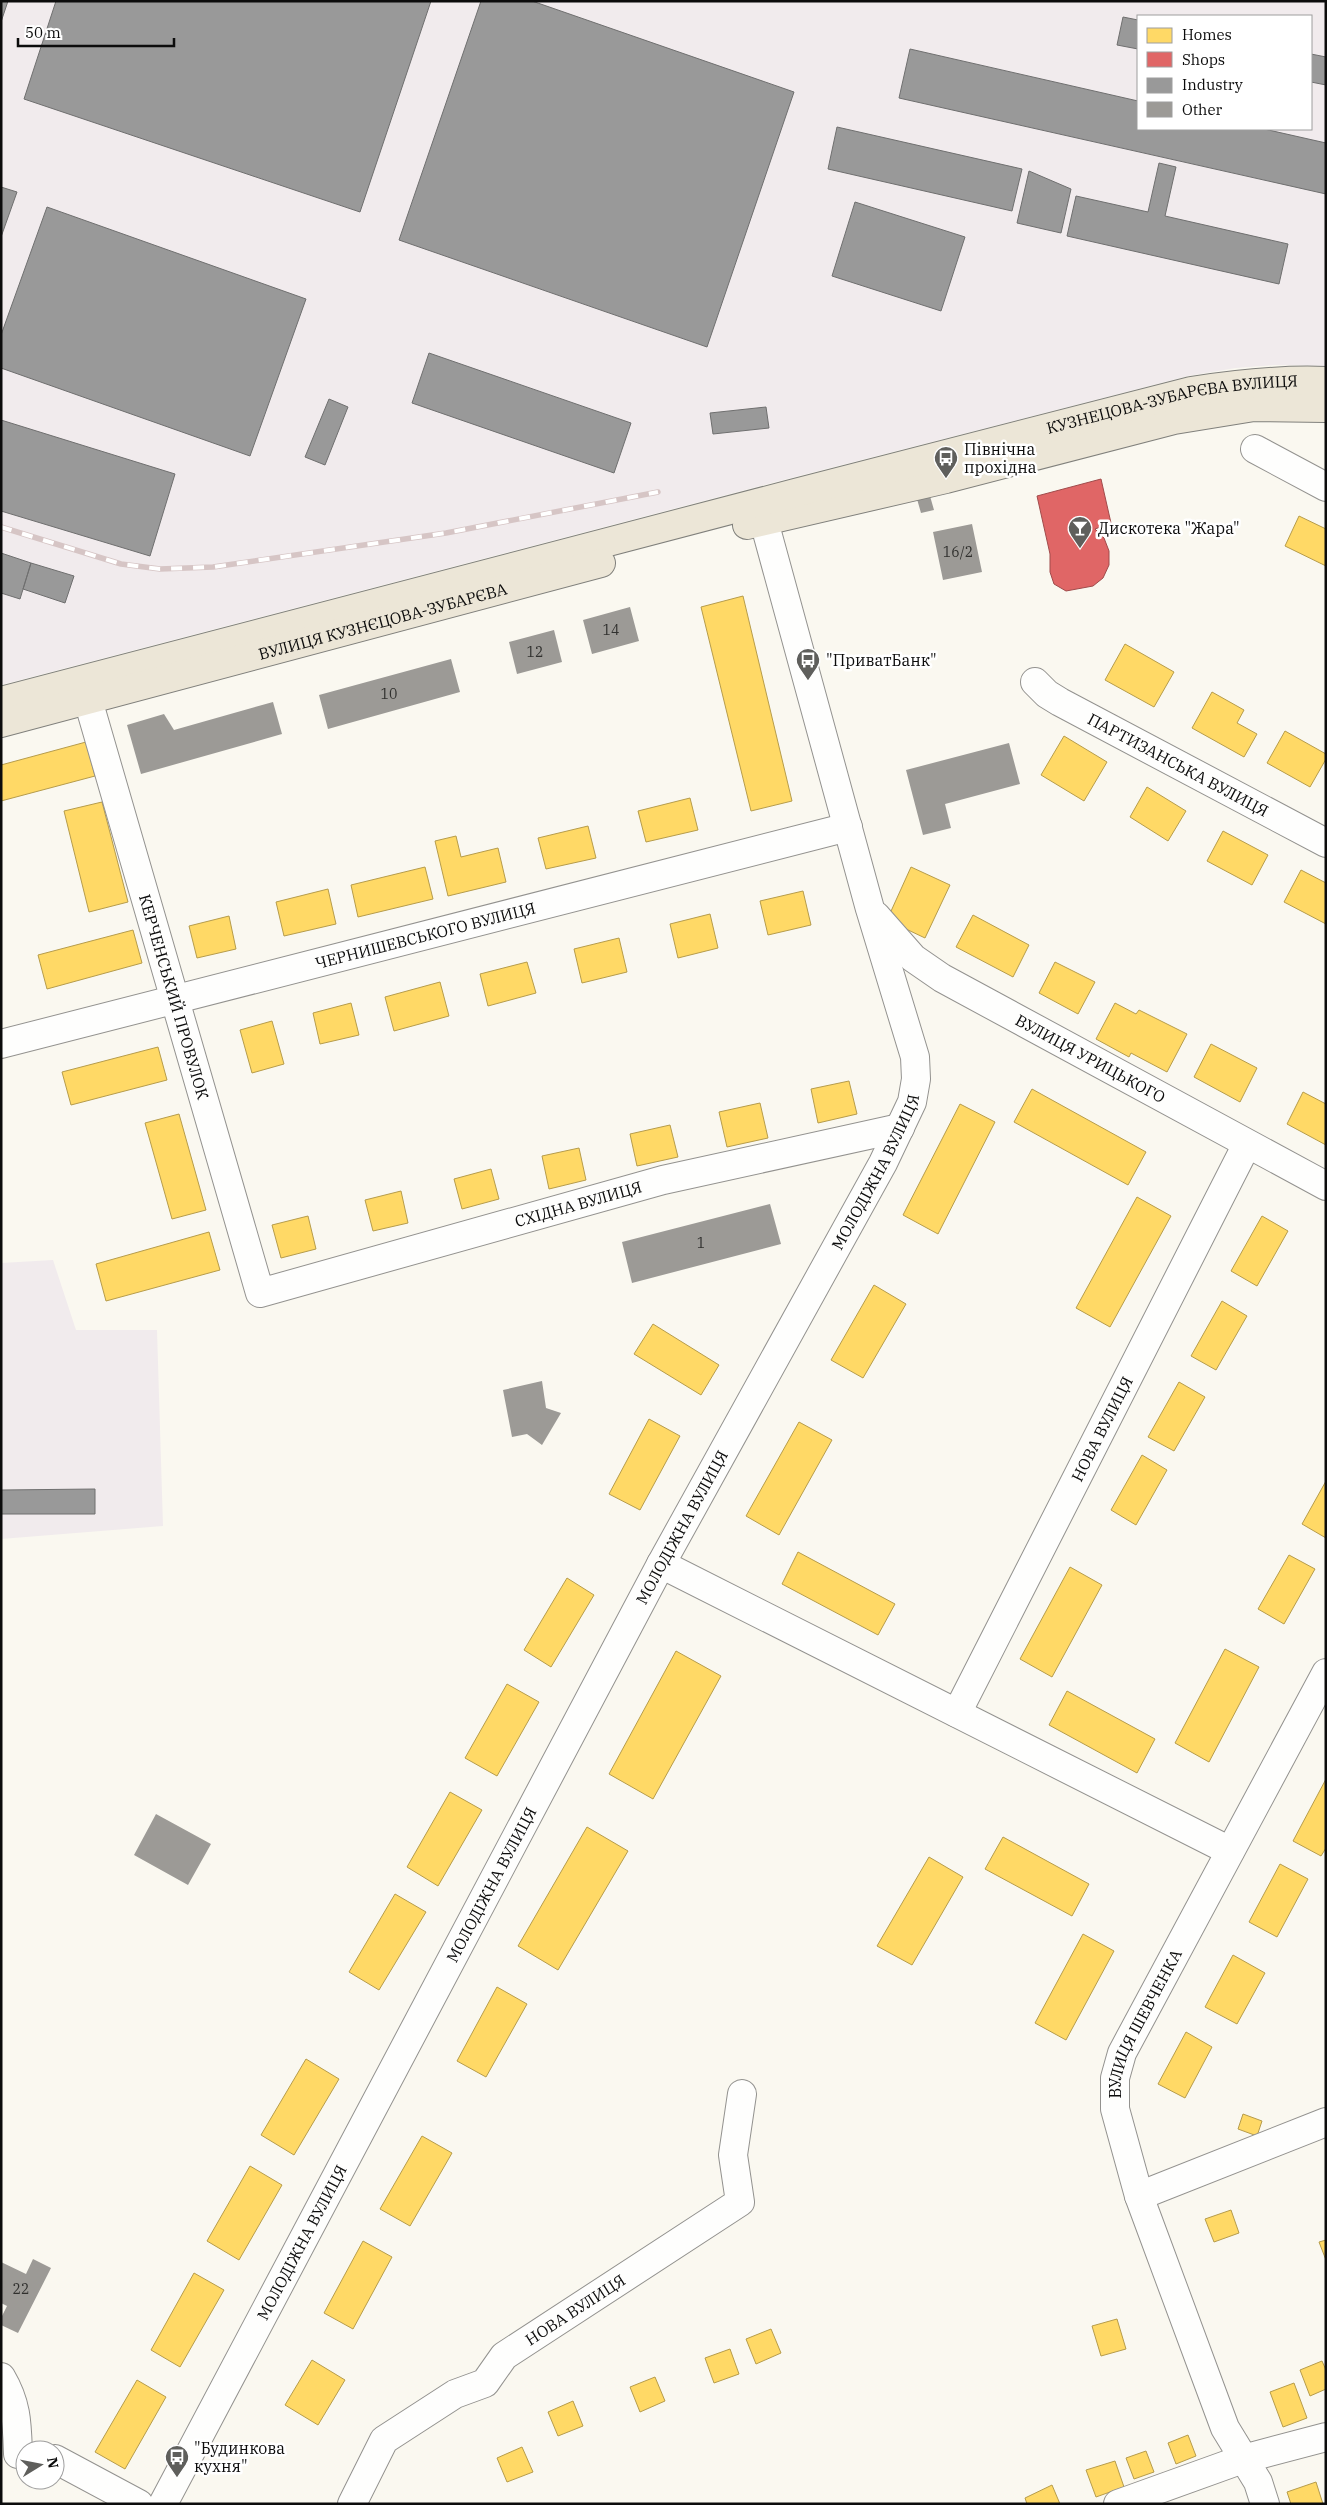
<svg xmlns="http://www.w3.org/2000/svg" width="1327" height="2505" viewBox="0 0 1327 2505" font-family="'IBM Plex Serif',serif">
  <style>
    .industrial { fill: #f1ebed; fill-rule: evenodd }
    .homes { fill: #ffd966; stroke: #b69c4b }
    .shops { fill: #e06666; stroke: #a04b4b }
    .industry { fill: #999; stroke: #6f6f6f }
    .building { fill: #9c9a96 }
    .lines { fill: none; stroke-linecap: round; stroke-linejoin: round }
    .minor-casing { stroke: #93928f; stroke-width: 30 }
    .major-casing { stroke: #80807c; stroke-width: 30 }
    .minor { stroke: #fefefd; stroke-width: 28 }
    .major { stroke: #ece6d7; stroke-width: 28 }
    .rail-casing { stroke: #d6c5c5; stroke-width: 5.5 }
    .rail { stroke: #fff; stroke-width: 4; stroke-dasharray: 11; stroke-linecap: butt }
    .labels { text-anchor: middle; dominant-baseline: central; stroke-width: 5; stroke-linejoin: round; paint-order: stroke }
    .number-label { font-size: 14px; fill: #30302e }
    .street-label { font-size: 16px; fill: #0c0c0c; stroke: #fff }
    .poi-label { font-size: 16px; fill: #0c0c0c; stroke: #fff; text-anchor: start }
  </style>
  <rect width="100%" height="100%" fill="#faf8f0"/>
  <path class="industrial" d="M1,1H1326V366L1275,365L1236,368L1188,376L791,478L1,685ZM1138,16H1311V129H1138Z
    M53,1260L76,1330H157L163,1526L1,1539V1263Z"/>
  <path class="homes" d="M1299,516L1326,529V566L1285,546Z
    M743,596L792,801L751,811L701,607Z
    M1125,644L1174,672L1154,707L1105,680Z
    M1212,692L1244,710L1237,723L1257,734L1244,757L1192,728Z
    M1285,731L1326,754V759L1310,787L1267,763Z
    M1064,736L1107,762L1084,801L1041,775Z
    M86,742L95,776L1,801V765Z
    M1147,787L1186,811L1168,841L1130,817Z
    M690,798L698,830L646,842L638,811Z
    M102,802L128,902L89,912L64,811Z
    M588,826L596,858L546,869L538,838Z
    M1223,831L1268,855L1252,885L1207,861Z
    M456,836L461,857L498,848L506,882L448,896L435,841Z
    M425,867L433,899L358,917L351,885Z
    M911,867L950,885L925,938L887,920Z
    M1301,870L1326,883V924L1284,902Z
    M328,889L336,924L284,936L276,902Z
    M803,891L811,925L768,935L760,901Z
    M710,914L718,948L678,958L670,924Z
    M973,915L1029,945L1013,977L956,947Z
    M229,916L236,949L197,958L189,926Z
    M133,930L142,963L47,989L38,955Z
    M619,938L627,972L582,983L574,949Z
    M527,962L536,993L488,1006L480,974Z
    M1055,962L1095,982L1078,1014L1039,993Z
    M440,982L449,1016L394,1031L385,997Z
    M351,1003L359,1035L320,1044L313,1013Z
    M1115,1003L1136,1014L1139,1010L1187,1034L1167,1072L1131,1053L1129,1057L1096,1039Z
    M272,1021L284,1064L252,1073L240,1030Z
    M1211,1044L1257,1068L1240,1102L1194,1077Z
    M158,1047L167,1080L71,1105L62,1072Z
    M849,1081L857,1114L818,1123L811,1089Z
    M1032,1089L1146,1152L1128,1185L1014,1122Z
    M1303,1092L1326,1104V1145L1287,1124Z
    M760,1103L768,1138L727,1147L719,1112Z
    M960,1104L995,1122L938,1234L903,1215Z
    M179,1114L206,1210L172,1219L145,1123Z
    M670,1125L678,1157L637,1166L630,1134Z
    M579,1148L586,1180L549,1189L542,1156Z
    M491,1169L499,1199L462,1209L454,1179Z
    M401,1191L408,1223L373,1231L365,1200Z
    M1137,1197L1171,1216L1110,1327L1076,1308Z
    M308,1216L316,1249L281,1258L272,1225Z
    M1262,1216L1288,1231L1257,1286L1231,1271Z
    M209,1232L220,1270L106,1301L96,1264Z
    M874,1285L906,1304L863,1378L831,1360Z
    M1222,1301L1247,1316L1216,1370L1191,1356Z
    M653,1324L719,1365L701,1395L634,1354Z
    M1179,1382L1205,1397L1174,1451L1148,1437Z
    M649,1419L680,1436L640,1510L609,1494Z
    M799,1422L832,1440L779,1535L746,1516Z
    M1142,1455L1167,1470L1136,1525L1111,1510Z
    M1326,1481V1538L1302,1524Z
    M798,1552L895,1604L878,1635L782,1584Z
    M1289,1555L1315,1569L1284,1624L1258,1609Z
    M1070,1567L1102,1585L1052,1677L1020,1659Z
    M567,1578L594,1595L551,1667L524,1650Z
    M1225,1649L1259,1667L1209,1762L1175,1743Z
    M676,1651L721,1676L653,1799L609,1774Z
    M507,1684L539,1702L497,1776L465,1758Z
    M1067,1691L1155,1739L1137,1773L1049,1725Z
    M1326,1779V1848L1321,1856L1293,1841Z
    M450,1792L482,1810L438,1886L407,1867Z
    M587,1827L628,1851L558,1970L518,1946Z
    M1003,1837L1089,1884L1072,1916L985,1869Z
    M929,1857L963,1877L912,1965L877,1946Z
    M1280,1864L1308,1879L1277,1937L1249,1922Z
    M395,1894L426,1912L379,1990L349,1972Z
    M1083,1934L1114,1951L1066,2040L1035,2023Z
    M1233,1955L1265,1973L1237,2024L1205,2007Z
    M497,1987L527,2004L486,2077L457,2061Z
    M1186,2032L1212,2047L1185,2098L1158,2084Z
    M306,2059L339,2079L294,2155L261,2135Z
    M1243,2114L1262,2121L1257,2136L1238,2129Z
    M422,2136L452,2153L410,2226L380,2209Z
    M250,2166L282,2185L239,2260L207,2241Z
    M1231,2210L1239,2233L1214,2242L1205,2219Z
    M1326,2240V2260L1319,2242Z
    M363,2241L392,2257L353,2329L324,2313Z
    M194,2273L224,2290L180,2367L151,2350Z
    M1117,2319L1126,2349L1101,2356L1092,2326Z
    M771,2329L781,2353L756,2364L746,2339Z
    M730,2349L739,2374L714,2383L705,2358Z
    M312,2360L345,2380L318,2425L285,2405Z
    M1322,2361L1326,2370V2389L1310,2396L1300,2370Z
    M655,2377L665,2401L640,2412L630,2387Z
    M137,2380L166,2397L125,2469L95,2452Z
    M1294,2383L1307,2418L1283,2427L1270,2392Z
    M573,2401L583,2426L558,2436L548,2412Z
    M1188,2435L1196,2456L1176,2464L1168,2443Z
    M522,2447L533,2472L507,2482L497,2458Z
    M1146,2451L1154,2472L1134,2479L1126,2458Z
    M1115,2461L1124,2487L1096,2497L1086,2470Z
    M1316,2482L1323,2504H1291L1287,2492Z
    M1052,2485L1060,2504H1027L1025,2498Z"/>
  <path class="shops" d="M1101,479L1111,523L1095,529L1104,538L1109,551V565L1103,578L1093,586L1066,591L1054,584L1050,572V554L1037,496Z"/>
  <path class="industry" d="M1,1H8L1,22Z
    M56,1H431L360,212L24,99Z
    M481,1H532L794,92L707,347L399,240Z
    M1123,17L1138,20V49L1117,45Z
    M910,49L1138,101V129H1264L1326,143V194L899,98Z
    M1311,54L1326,57V85L1311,82Z
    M837,127L1022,169L1012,211L828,169Z
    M1159,163L1176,167L1165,216L1288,244L1279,284L1067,236L1076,196L1148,212Z
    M1029,171L1071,189L1061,233L1017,223Z
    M1,187L17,192L1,237Z
    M855,202L965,237L941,311L832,276Z
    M47,207L306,299L250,456L1,368V335Z
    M429,353L631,423L614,473L412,403Z
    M329,399L348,407L325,465L305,457Z
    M766,407L769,428L713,434L710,413Z
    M1,420L175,474L150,556L1,511Z
    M1,553L31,563L20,599L1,593Z
    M31,563L74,576L65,603L23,589Z
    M95,1489V1514H1V1490Z"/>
  <path class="building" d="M930,496L934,510L921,513L917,499Z
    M972,524L982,572L943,580L933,532Z
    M630,607L639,641L592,654L583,620Z
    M554,630L562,662L517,674L509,642Z
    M451,659L460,692L328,729L319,695Z
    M273,702L282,734L141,774L127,725L164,714L174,730Z
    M1009,743L1020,784L945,804L951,828L923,835L906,770Z
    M770,1204L781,1244L632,1283L622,1242Z
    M542,1381L546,1408L561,1413L542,1445L527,1434L512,1437L503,1390Z
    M156,1814L211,1844L188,1885L134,1855Z
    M33,2259L51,2268L18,2333L1,2325V2318L7,2306L1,2303V2262L26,2274Z"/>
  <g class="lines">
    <g class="minor-casing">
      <g id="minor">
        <path d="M1255,449L1326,487"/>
        <path id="s1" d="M1035,682L1047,694L1060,702L1326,843"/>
        <path id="s2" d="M88,700L260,1293L663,1180L900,1128"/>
        <path id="s3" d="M876,916L913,958L942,978L1326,1186"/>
        <path id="s4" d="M1,1044L848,827"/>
        <path d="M661,1564L1230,1851"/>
        <path id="s5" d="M957,1713L1247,1144"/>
        <path d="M1139,2196L1326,2122"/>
        <path d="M1,2377C17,2404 17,2423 18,2454"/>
        <path d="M55,2459L139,2504"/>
        <path id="s6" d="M163,2504L661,1564L883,1163L912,1102L916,1079L915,1057L870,909L759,503"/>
        <path id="s7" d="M352,2504L384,2440L455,2394L485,2383L504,2356L740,2202L733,2155L742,2094"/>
        <path d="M1118,2504L1243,2459L1326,2437"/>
        <path id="s8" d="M1265,2504L1258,2482L1225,2428L1139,2196L1115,2109V2078L1122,2053L1326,1673"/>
      </g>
    </g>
    <g class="major-casing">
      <g id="major">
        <path d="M747,525L946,479L1174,420L1254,407L1326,408"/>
        <path id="s9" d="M1,701L795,493L1191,391C1236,384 1280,379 1326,381"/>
        <path id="s10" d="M1,723L601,563"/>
      </g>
    </g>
    <use href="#minor" class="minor"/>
    <use href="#major" class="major"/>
    <g class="rail-casing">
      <path id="rail" d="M1,527L121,564L160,569L213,567L446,533L658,492"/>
    </g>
    <use href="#rail" class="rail"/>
  </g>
  <defs>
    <g id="bus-pin" transform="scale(1.25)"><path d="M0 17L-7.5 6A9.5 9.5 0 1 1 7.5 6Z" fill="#5f5f5c" stroke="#fff"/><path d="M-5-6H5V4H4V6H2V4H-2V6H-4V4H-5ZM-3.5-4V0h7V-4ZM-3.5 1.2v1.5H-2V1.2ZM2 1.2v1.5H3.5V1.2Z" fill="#fff"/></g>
    <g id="bar-pin" transform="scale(1.25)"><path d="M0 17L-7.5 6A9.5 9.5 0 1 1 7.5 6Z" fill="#5f5f5c" stroke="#fff"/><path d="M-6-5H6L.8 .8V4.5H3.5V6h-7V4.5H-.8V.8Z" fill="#fff"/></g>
  </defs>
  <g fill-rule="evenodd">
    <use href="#bus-pin" x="946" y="458"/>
    <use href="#bar-pin" x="1080" y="528"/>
    <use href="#bus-pin" x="808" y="660"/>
    <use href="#bus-pin" x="177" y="2457"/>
  </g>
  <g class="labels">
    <g class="number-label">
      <text x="958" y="552">16/2</text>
      <text x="611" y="630">14</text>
      <text x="535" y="652">12</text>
      <text x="389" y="694">10</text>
      <text x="701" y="1243">1</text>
      <text x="21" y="2289">22</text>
    </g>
    <g class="street-label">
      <text stroke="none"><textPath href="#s9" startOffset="1209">КУЗНЕЦОВА-ЗУБАРЄВА ВУЛИЦЯ</textPath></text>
      <text stroke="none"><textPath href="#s10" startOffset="395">ВУЛИЦЯ КУЗНЄЦОВА-ЗУБАРЄВА</textPath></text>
      <text stroke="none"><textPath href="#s1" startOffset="166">ПАРТИЗАНСЬКА ВУЛИЦЯ</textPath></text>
      <text stroke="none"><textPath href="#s4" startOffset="438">ЧЕРНИШЕВСЬКОГО ВУЛИЦЯ</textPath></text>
      <text stroke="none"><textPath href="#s2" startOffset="309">КЕРЧЕНСЬКИЙ ПРОВУЛОК</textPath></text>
      <text stroke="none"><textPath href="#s3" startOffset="260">ВУЛИЦЯ УРИЦЬКОГО</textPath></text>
      <text stroke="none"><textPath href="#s6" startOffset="1511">МОЛОДІЖНА ВУЛИЦЯ</textPath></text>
      <text stroke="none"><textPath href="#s2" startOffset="948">СХІДНА ВУЛИЦЯ</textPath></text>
      <text stroke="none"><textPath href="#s5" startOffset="319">НОВА ВУЛИЦЯ</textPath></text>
      <text stroke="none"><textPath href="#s6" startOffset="1106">МОЛОДІЖНА ВУЛИЦЯ</textPath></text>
      <text stroke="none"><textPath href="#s6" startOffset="701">МОЛОДІЖНА ВУЛИЦЯ</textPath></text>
      <text stroke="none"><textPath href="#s8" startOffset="516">ВУЛИЦЯ ШЕВЧЕНКА</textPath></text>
      <text stroke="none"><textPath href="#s6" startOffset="296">МОЛОДІЖНА ВУЛИЦЯ</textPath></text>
      <text stroke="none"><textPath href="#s7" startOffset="306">НОВА ВУЛИЦЯ</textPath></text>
    </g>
    <g class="poi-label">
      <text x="964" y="449">Північна<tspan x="964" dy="18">прохідна</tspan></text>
      <text x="1098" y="528">Дискотека "Жара"</text>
      <text x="826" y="660">"ПриватБанк"</text>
      <text x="194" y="2448">"Будинкова<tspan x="194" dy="18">кухня"</tspan></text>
    </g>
  </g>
  <rect width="1327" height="2505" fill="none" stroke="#0c0c0c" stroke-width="5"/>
  <rect x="1137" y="15" width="175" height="115" fill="#ffffff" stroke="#9e9e9e"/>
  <rect x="1147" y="28" width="25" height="15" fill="#ffd966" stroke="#9e9e9e"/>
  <text x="1182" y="40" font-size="15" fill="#0c0c0c">Homes</text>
  <rect x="1147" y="52" width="25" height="15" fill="#e06666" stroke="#9e9e9e"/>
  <text x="1182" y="65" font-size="15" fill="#0c0c0c">Shops</text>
  <rect x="1147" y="78" width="25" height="15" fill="#999999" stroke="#9e9e9e"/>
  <text x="1182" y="90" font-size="15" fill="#0c0c0c">Industry</text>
  <rect x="1147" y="102" width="25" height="15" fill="#9c9a96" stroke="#9e9e9e"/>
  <text x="1182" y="115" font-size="15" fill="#0c0c0c">Other</text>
  <g transform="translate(40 2465) rotate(80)"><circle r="24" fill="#ffffff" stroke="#9e9e9e"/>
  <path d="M0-4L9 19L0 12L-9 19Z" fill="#5f5f5c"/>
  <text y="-8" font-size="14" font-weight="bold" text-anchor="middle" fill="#0c0c0c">N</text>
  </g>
  <path d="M18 38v8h156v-8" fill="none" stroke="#0c0c0c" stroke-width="2.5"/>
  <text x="25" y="38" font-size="15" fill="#0c0c0c" stroke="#ffffff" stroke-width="4" paint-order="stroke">50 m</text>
</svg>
